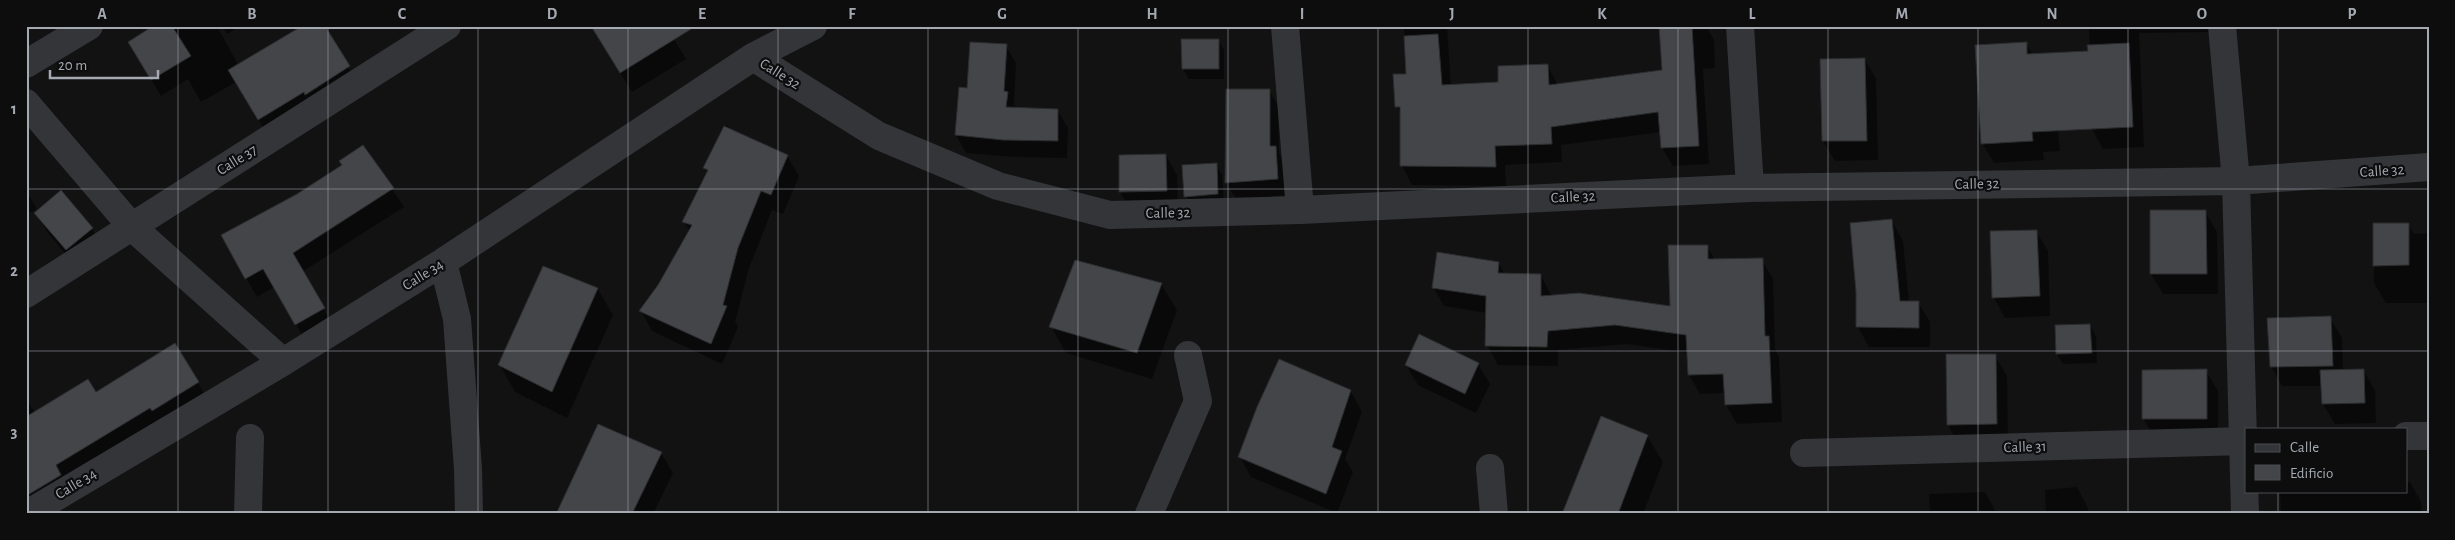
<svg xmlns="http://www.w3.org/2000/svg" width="2455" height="540" viewBox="0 0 2455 540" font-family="'Alegreya Sans',sans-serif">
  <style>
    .shadow { fill: #0007 }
    .building { fill: #444548; stroke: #2c2d2f }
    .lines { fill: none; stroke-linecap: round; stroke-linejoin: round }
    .minor { stroke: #343538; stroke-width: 28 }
    .grid { fill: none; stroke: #a5aab2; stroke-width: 1; stroke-opacity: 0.55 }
    .labels { text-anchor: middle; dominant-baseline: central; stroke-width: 4.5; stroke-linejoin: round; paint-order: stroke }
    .street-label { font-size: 15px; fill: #a5aab2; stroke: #0d0d0e }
    .neatline { fill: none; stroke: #a5aab2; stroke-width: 2 }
    .grid-label { font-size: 16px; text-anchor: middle; font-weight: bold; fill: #a5aab2 }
  </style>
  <rect width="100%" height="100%" fill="#121213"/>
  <path class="shadow" d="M156,26H217L239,66L348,67L360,87L270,139L236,82L201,102L188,79L161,96L139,59Z
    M222,26H240L227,34Z
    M666,26L686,59L632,92L605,48Z
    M773,26H812L782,42Z
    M1404,26H1465L1447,27L1451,86L1500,83L1547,65L1558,85L1663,71L1661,26H1706L1714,40L1715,68L1703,69L1709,164L1673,166L1662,148L1661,132L1561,145L1562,162L1505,165L1506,186L1412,185L1402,166L1401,114L1397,107L1407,75Z
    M2089,26H2208L2209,32L2139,33L2144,147L2103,149L2092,129Z
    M1218,40L1224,50V79H1189L1183,69Z
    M2026,43L2033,55L2052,75L2060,151L2043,152L2044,160L1994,163L1982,143Z
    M1006,46L1016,63L1014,104L1016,109L1058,111L1068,128L1067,158L1014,157L966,153L956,135Z
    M1865,59L1876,79L1878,160L1835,161L1823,141L1822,60Z
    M1227,90H1269L1278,106L1279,153L1284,163L1287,195L1236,199L1226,183Z
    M727,124L739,143L787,156L799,176L783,214L772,210L749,268L735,322L738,327L722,364L652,331L641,311L659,286L690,232L684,222L708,174L705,168Z
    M363,147L404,207L302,272L334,327L307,343L274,287L257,297L223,236L297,195L343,165Z
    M1166,155L1177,175L1178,211L1132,212L1120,192Z
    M1216,164L1222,175L1224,205L1192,207L1186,196Z
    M26,190L37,209L26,215Z
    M61,192L92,229L104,249L78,269L48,233L36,213Z
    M2205,211L2217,232L2218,294H2163L2151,274Z
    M1892,221L1903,241L1909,302H1918L1930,322V347H1869L1858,327V292Z
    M2374,224L2409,225L2414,234L2429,233V303H2386L2374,283Z
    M2036,231L2048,251L2050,316L2005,318L1994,298Z
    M1707,246L1715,260H1762L1773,279L1775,349L1779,357L1782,422L1737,424L1726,405L1725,393L1700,394L1689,375L1688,353L1627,344L1558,350V366L1498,365L1487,345V313L1444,306L1433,287L1499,263L1505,275H1541L1552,297L1671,307Z
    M1161,284L1177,310L1152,379L1066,353L1051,326Z
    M598,289L613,315L567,418L515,392L500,365Z
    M2330,318L2342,338L2343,371L2363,370L2375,390L2376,423L2335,424L2323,404L2322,386H2282L2271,366Z
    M2090,326L2096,336L2097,363L2063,364L2057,354Z
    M1995,356L2007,376L2008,444L1959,445L1948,425Z
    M1478,364L1490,384L1476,413L1418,385L1406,365Z
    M2206,371L2218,391V439L2155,438L2143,418Z
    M198,383L209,402L26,514V398L35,413L96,394Z
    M1351,391L1362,412L1345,459L1353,472L1337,513L1251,477L1240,457Z
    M1647,436L1663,462L1643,514H1564Z
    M661,453L673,473L653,514H557Z
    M2406,482H2410L2421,502L2422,514H2281L2280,491H2406Z
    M2077,487L2088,508L2089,514H2046L2045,490Z
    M1985,492L1997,514H1930L1929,494Z"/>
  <path class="building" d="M153,26H172L191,56L151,80L128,42Z
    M302,26H325L350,66L305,95L304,92L258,120L228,70Z
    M591,26H696L620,73Z
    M1659,26H1692L1699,146L1661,148L1658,112L1551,127L1552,144L1495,146L1496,167L1400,166V107H1395L1393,74H1406L1404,36L1438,34L1442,85L1498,82V66L1548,64L1549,85L1662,70Z
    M1181,39H1219V69H1182Z
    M970,42L1007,44L1004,91L1008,92L1006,107L1058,109V141L1003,140L955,135L959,87L967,88Z
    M2027,42V54L2088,51L2087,45L2129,43L2133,127L2032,132L2033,141L1981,144L1975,45Z
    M1865,58L1867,141H1822L1820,59Z
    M1226,89H1270V146H1276L1278,179L1225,183Z
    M724,126L788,155L771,195L761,191L738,248L723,305L727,306L711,344L639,311L658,285L692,225L682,222L708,170L703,168Z
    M363,145L394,188L293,253L325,308L295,325L263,269L245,279L221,235L297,194L342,165L339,161Z
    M1166,154L1167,191L1119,192V155Z
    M1217,163L1218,194L1184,197L1182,165Z
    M61,190L93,228L66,250L34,213Z
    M2150,210H2206L2207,274H2150Z
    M1892,219L1900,301H1919V328L1856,327V292L1850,223Z
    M2373,223H2409V265L2373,266Z
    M2037,230L2040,296L1992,298L1990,231Z
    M1668,245H1708V259L1763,258L1765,336H1769L1772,403L1725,405L1723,374L1688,375L1686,335L1615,325L1548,331L1547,347L1485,346L1486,296L1432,288L1437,252L1499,262L1498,273L1541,274V296L1579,293L1670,306Z
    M1075,260L1162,283L1137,353L1049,327Z
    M543,266L598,288L552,392L498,365Z
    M2331,316L2333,366L2270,367L2267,318Z
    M2090,324L2092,353L2056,354L2055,325Z
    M1419,334L1479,363L1465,394L1405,365Z
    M175,343L199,382L152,411L150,408L56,465L61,475L26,496V410L29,415L88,379L96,392Z
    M1946,354H1996L1997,424L1947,425Z
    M1279,359L1351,390L1332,447L1342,451L1326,494L1238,457L1257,407Z
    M2207,369V419H2142V370Z
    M2364,369L2365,403L2322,404L2320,370Z
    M1601,416L1648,435L1618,514H1562Z
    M598,424L662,452L632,514H556Z"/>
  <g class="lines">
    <path class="minor" d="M1285,26L1300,210
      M1740,26L1750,188
      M2222,26L2236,181L2245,514
      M753,57L879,136L998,186L1110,215L1300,210L1750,188L2236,181L2429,167
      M26,64L89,26
      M26,103L132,227L283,362
      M443,262L457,319L468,469L469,514
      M26,294L447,26
      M2406,436H2429
      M1804,453L2246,441
      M1490,468L1494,514
      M27,514L283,362L443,262L753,57L813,26
      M248,514L250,438
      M1149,514L1198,401L1188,355"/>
  </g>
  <path class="grid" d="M178,26V514M328,26V514M478,26V514M628,26V514M778,26V514M928,26V514M1078,26V514M1228,26V514M1378,26V514M1528,26V514M1678,26V514M1828,26V514M1978,26V514M2128,26V514M2278,26V429M26,189H2429M26,351H2429M2278,491V514"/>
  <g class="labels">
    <g class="street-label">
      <text transform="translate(780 74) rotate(32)">Calle 32</text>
      <text transform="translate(237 160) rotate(-32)">Calle 37</text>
      <text transform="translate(2382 171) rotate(-4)">Calle 32</text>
      <text transform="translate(1977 184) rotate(-1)">Calle 32</text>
      <text transform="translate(1573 197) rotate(-3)">Calle 32</text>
      <text transform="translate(1168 213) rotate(-1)">Calle 32</text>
      <text transform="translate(423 275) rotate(-32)">Calle 34</text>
      <text transform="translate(2025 447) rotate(-2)">Calle 31</text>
      <text transform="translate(76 484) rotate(-31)">Calle 34</text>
    </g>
  </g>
  <rect width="2455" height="540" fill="none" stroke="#0d0d0e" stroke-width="55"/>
  <rect x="2245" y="428" width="162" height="65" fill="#0d0d0e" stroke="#4a4c50"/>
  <rect x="2255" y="444" width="25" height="8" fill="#343538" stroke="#4a4c50"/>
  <text x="2290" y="452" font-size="15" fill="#a5aab2">Calle</text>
  <rect x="2255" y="465" width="25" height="15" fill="#444548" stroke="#4a4c50"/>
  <text x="2290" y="478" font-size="15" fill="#a5aab2">Edificio</text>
  <path d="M50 70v8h108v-8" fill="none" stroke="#a5aab2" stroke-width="2.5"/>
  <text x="58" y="70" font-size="15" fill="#a5aab2" stroke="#0d0d0e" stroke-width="4" paint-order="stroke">20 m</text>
  <rect x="28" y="28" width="2400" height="484" class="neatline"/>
  <g class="grid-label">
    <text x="102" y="19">A</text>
    <text x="252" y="19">B</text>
    <text x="402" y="19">C</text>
    <text x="552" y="19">D</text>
    <text x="702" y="19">E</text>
    <text x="852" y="19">F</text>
    <text x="1002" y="19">G</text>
    <text x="1152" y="19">H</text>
    <text x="1302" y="19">I</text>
    <text x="1452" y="19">J</text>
    <text x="1602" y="19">K</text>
    <text x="1752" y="19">L</text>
    <text x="1902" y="19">M</text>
    <text x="2052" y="19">N</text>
    <text x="2202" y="19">O</text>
    <text x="2352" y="19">P</text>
    <text x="14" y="114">1</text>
    <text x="14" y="276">2</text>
    <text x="14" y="437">3</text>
  </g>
</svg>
